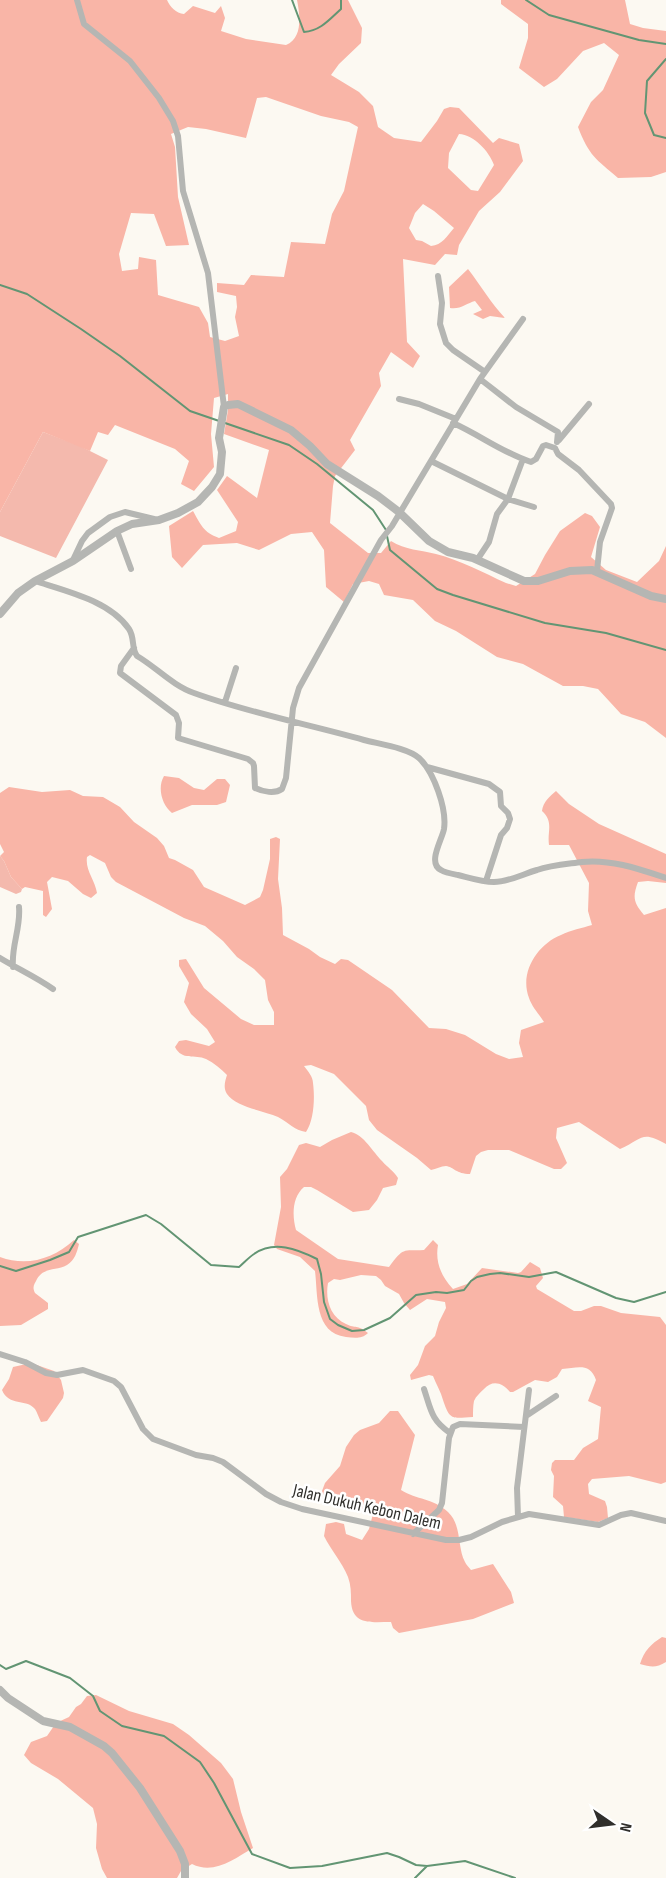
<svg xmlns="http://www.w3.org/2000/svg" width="666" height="1878" viewBox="0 0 666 1878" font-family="'Sofia Sans Condensed',sans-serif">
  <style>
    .green { fill: #f4b9ad }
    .forest { fill: #f9b5a7; fill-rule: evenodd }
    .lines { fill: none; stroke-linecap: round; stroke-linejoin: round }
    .stream { stroke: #629573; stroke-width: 2 }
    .minor { stroke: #b5b6b3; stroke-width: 6 }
    .tertiary { stroke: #b5b6b3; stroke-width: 8 }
    .labels { text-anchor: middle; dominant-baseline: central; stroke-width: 5; stroke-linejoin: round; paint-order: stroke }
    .street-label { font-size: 18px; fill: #302f2c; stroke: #fff }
  </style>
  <rect width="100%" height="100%" fill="#fcf9f2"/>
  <path class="green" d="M43,432L80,446L108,460L56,558L0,536V512Z
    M0,856L4,861L11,877L22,889L21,892L16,894L0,887Z"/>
  <path class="forest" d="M0,0H167C170,7 176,13 184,14L193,6L215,13L221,6L225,18L221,31L246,39L286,45C303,38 300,15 297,0H348L362,28L361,43L339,64L331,75L359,92L373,106L378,127L394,138L421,142L437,121L444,109L450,107L459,108L493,143L499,138L519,144L523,161L500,192L479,211L459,245L457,255L445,254L435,265L403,259L407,342L420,356L413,368L391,352L379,373L381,386L350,440L355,450L335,476L333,486L330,523L368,553H381L391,541C405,550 421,550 436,554C460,560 484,573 506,583L516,586L535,574L545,555L560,531L585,513L592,516L600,527L591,557L606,570L637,582L659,561L666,546V738L645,722L621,714L598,689L583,686H563L523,664L497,657L456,631L435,621L413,600L384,595L379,584L369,581L353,584L344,602L326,587L324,550L312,532L291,534L259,550L237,543L203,545L182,568L172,557L169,526L193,511C201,525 203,532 219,538L236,531L238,522L217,490L227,476L257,498L269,450L224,434L228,410V394L214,398L211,434L214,467L194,491L181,484L189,461L175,449L115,425L108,435L98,432L90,451L43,432L0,512ZM266,97L321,116L349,122L358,127L344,191L332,214L325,244L291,242L284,277L251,275L244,285L217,283V292L236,296L237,307L235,317L239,336L225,341L210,337L208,323L199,307L158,295L156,260L139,257L138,269L122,271L119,254L131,213L154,214L166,246L189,245L178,197L175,147L171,134L188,127L206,129L246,138L257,98ZM459,134C474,135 489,151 494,165L478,191L471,190L448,168L449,153ZM423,204L434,211L454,228C447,236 442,245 431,246L422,241L416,240L409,228L415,213Z
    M501,0H625L630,24L643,28L666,31V172L651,177L618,178C596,159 589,156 578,127L591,102L603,90L619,55L604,43L583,51L557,79L544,87L519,68L528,38V24L501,4Z
    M468,269C481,286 491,303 505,318L490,316L483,319L473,314L482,310L475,301C467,303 460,310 450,308L449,287Z
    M164,776L179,778L194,788L204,790L217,779H225L230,785L226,802L217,805H192L172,813C162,805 157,788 164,776Z
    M9,787L42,792L70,790L83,796L103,797L120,807L134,822L157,838L164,846L169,858L175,860L193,870L204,887L245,905L260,897L263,890L270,859V839L276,837L280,839L278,879L282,908L283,935L309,949L320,957L335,964L341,959L348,960L392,990L429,1028L446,1029L465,1035L496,1054L509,1059L523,1057L519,1043L521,1030L544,1022C539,1014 532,1007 529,998C519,972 538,944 561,935C571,930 582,928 592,925L588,911L589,883L569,845H549C547,831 554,822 542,811C543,802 550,796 556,791L569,804L599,824L666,854V883L648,881L638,882C632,898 634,903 644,915L666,908V1144C641,1130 643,1139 620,1149L579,1122L557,1128L556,1138L567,1163L561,1169H554L509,1150H488L481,1152L476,1156L470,1174C456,1174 454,1167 446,1166C441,1166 436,1169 431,1170L417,1158L377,1130L369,1120L366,1106L334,1074L311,1065L304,1066C308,1071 313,1077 313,1083C315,1098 314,1120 306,1132C294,1130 289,1123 278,1117C264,1111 236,1107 227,1094C223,1088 225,1081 227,1075C221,1069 214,1063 206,1059C195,1054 182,1061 175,1047L179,1041L186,1040L209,1046L215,1042L207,1029L191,1014L184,1002L189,983L179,966V960L186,959L204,988L241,1019L254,1025H274V1012L268,1000L265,980L254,969L237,957L223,941L205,926L184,918L116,882L111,877L105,863L90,855L87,857C85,870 95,880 97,893L91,898L83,894L68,881L52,877L47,882L52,909L46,917L43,915V891L25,887L22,889L11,877L4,861L0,856L4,852L0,844V793Z
    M351,1132C364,1135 373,1152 382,1161C388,1168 393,1170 398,1178L396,1185L383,1188L377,1200L369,1210L353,1212L317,1190L311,1187H304C292,1197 292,1216 296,1230L338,1259L389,1267C404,1247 402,1251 424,1250L433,1240L438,1245C435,1262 441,1276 453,1289L467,1284L482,1268L518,1273L521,1272L530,1262L540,1268L543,1278L536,1286L537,1289L574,1311H581L594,1306H601L621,1313L660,1317L666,1325V1482L661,1484L629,1476L592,1479L588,1484L589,1494L605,1501L607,1507L608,1518L598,1522L564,1517L563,1506L553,1497L554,1476L551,1470L552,1463L555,1460H574L583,1448L598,1439L601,1407L588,1401L596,1380C590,1362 577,1368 562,1369L557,1377L548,1382L535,1380L513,1392H510C502,1382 492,1380 484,1389C480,1393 476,1396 474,1401C473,1406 473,1411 473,1417C452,1418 450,1421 443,1400C441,1392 436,1384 433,1376L429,1375L411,1380L410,1375L418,1365L425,1346L435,1336L439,1322L446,1308L445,1302L427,1299L410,1310L404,1303L399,1294L385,1286L381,1280L376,1276L361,1275L340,1280L334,1279L328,1283C325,1299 330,1317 346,1324C356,1329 357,1324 368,1333C362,1339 355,1338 346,1337C314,1333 318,1295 315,1271L300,1257L277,1249L274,1245L281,1207L280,1177L287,1169L299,1145L306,1143L320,1147L332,1140Z
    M74,1240L79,1244C77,1252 75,1260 67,1265C56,1271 44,1267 37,1279C34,1285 32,1287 35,1293L48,1303V1309L21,1325L0,1326V1257C27,1267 53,1259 74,1240Z
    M31,1363L54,1371L61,1380L64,1393L63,1398L47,1421L41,1422C39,1418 37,1412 35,1409C26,1398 9,1407 2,1390L9,1379L13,1367Z
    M390,1411H398L415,1435L401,1490C417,1500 433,1498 448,1512C462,1525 457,1547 465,1562C466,1565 469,1567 471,1570L493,1564L511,1592L514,1603L473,1619L399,1633L393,1628L391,1622C372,1622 352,1626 351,1601C351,1593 351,1585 348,1577C342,1562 331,1550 324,1536L326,1524L336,1522L344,1524L346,1534L362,1540L369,1529L373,1514C359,1502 337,1513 323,1500L322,1491L325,1483L340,1466L346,1447L354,1435L360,1430L379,1423Z
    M662,1637L666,1638V1662C656,1668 651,1667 640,1664C644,1651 651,1644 662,1637Z
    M96,1695L129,1711L173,1724L189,1735L221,1763L233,1779L241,1812L253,1848C234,1859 214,1875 192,1864L181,1871L177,1878H107L102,1869L96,1848L97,1824L93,1808L58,1779L31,1763L24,1755L31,1742L47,1736L56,1723L69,1717L76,1707L81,1704L87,1696Z"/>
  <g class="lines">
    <path class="stream" d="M292,0L304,32C320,31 329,20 341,9V0
      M526,0L549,15L639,40L666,44
      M666,59L647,81L645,113L654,135L666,138
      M0,285L27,294L81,329L120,356L190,411L289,445L317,464L373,510L386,530
      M387,536L390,550L437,589L453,595L545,623L606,633L666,650
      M0,1266L16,1271L50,1260L69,1252L78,1237L146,1215L161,1224L211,1265L239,1267C244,1263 248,1258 254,1254C274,1240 297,1249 317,1259L321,1274L324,1302L330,1319L338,1325L352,1331L364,1330L390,1318L416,1295L436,1292L447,1293L464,1290L471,1281L477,1277L490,1274L500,1273L529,1277L556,1272L616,1298L634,1302L666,1292
      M0,1665L6,1669L26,1661L70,1678L93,1696L100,1711L122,1726L164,1736L200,1762L214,1783L252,1854L290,1868L322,1866L387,1853L399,1857L416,1865L427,1866
      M415,1878L427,1866L465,1861L515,1878"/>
    <path class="minor" d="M77,0L84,24L130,61L159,98L173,121L178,136L183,191L208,273L224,407
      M438,276L442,303L440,324L446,343L453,350L485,372
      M480,379L516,407L558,432L557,442
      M399,399L419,404L456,419
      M453,423C480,435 503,453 531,462L536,459L543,446L546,445L555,448L558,454L579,470L611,504L612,508L600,542L597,571
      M559,440L589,404
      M431,461L508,499L534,507
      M117,531L131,569
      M73,560L82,541L88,533L110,517L125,512L154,519
      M477,560L489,542L497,514L508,499L523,459
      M35,581C66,591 110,601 129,629C135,638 131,648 137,656C156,667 173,686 194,693C249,713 307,724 364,740C379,744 408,748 419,758C434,772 447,809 444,829C442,840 427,863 441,870C446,873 453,874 458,875C470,878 482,882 494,882C509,882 523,874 537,870C551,865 568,864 582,862C611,859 639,869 666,878
      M134,648L121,666L120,673L176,715L179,723L178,738L248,759L253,763L254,766L255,788C263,792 275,794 282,789L286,778L293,708L299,688L381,540L392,526L480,379L523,319
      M225,702L236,668
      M427,767L489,784L500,792L501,806L508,813L510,819L507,828L501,835L486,881
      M0,958C18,969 36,977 53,989
      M13,967C11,946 21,928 19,907
      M0,1354L25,1362L46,1373L57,1375L83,1370L114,1381L121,1387L143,1429L153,1439L196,1455L213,1458L223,1462L266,1494L281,1502L302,1509L446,1540H459L471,1537L502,1522L529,1514L599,1525L621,1515L631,1513L666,1521
      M424,1389C431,1410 431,1420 450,1433
      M526,1416L556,1396
      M518,1517L517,1488L529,1390
      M413,1534L439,1510L442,1503L449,1438L453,1427L460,1424L524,1427"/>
    <path class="tertiary" d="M0,614L18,593L35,581L73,561L117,531L132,524L159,520L178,513L198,502L212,487L220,474L222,452L219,438L224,407L228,405L238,404L291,430L310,446L327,464L378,496L399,512L429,541L448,552L473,558L524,581H538L570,571L592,570L651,596L666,599
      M0,1690L8,1698L43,1721L70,1727L104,1746L112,1753L140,1788L180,1851L185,1864V1878"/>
  </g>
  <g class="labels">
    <g class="street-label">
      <text transform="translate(367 1507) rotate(13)">Jalan Dukuh Kebon Dalem</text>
    </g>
  </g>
  <g transform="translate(612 1824) rotate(104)" stroke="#ffffff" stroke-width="4.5" paint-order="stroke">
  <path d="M0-4.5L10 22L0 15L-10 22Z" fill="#302f2c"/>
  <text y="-9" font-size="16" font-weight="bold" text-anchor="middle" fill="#302f2c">N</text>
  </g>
</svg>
